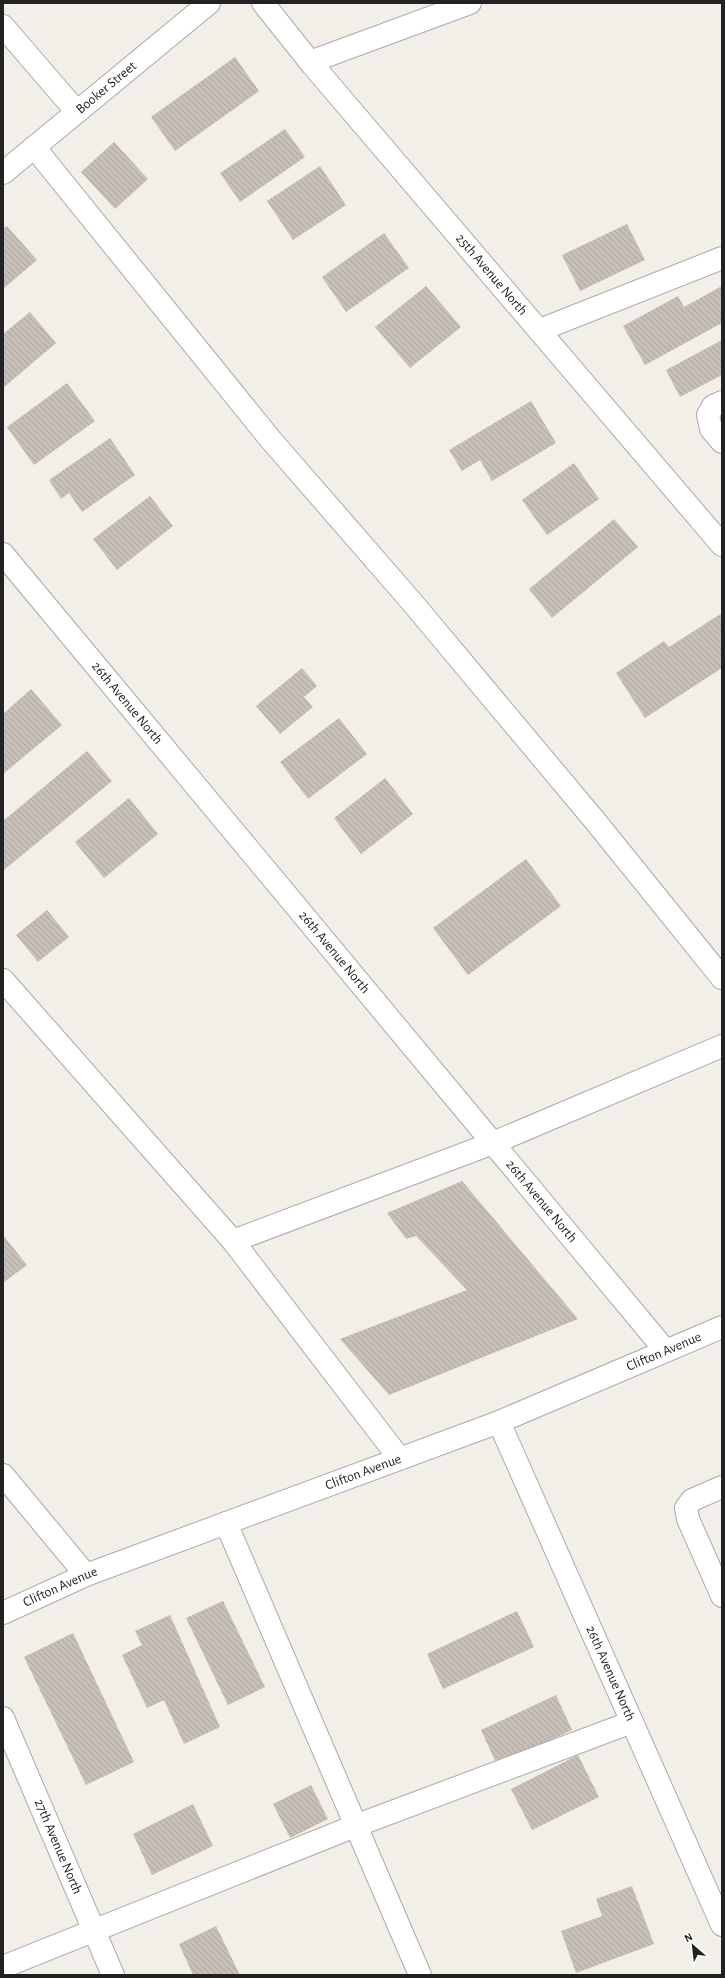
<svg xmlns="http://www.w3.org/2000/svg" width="725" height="1978" viewBox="0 0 725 1978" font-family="'Alegreya Sans',sans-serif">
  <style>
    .building { fill: url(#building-back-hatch) }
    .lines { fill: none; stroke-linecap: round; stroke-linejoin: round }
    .minor-casing { stroke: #a9a9a9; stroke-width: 24 }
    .minor { stroke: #fff; stroke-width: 22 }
    .labels { text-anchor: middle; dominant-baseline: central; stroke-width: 3.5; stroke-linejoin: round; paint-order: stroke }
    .street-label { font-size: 14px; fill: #222; stroke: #fff }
  </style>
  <defs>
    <pattern id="building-back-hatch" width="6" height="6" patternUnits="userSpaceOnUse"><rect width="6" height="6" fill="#c7bfb8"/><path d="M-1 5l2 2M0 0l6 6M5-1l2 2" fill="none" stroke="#aba49e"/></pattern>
  </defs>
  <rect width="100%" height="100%" fill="#f2efe9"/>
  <path class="building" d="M235,57L259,91L175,151L151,117Z
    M285,129L305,157L240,202L220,173Z
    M114,142L148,179L115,209L81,172Z
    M320,166L346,205L293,240L267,201Z
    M627,224L645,260L580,291L562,255Z
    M7,226L37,260L3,289V229Z
    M384,233L409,268L346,312L322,277Z
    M426,286L461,327L410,368L375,327Z
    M722,286V323L645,365L623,326L678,296L684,307Z
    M30,312L56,343L3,388V334Z
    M722,340V375L680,397L666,370Z
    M67,383L95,421L34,465L7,427Z
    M531,401L556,443L492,481L480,460L462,471L449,450Z
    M110,438L135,475L82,512L69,493L61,499L49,480Z
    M574,463L599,499L547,535L522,500Z
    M150,496L173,526L117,570L93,539Z
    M614,519L638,547L552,618L529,589Z
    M722,613V668L645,718L616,673L664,641L669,647Z
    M302,668L317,686L304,697L313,707L280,734L256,706Z
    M31,689L62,725L3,774V714Z
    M339,718L367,754L308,799L280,762Z
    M87,751L112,781L4,870L3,868V821Z
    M385,778L413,814L361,854L334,818Z
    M129,798L158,834L104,878L75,842Z
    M526,859L561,906L468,975L433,928Z
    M47,910L69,937L38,962L16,935Z
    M462,1181L578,1319L389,1395L340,1339L467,1290L416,1236L406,1239L387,1213Z
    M3,1235L27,1265L3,1283Z
    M223,1601L265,1687L228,1705L186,1618Z
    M517,1611L534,1647L443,1689L427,1654Z
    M170,1615L220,1727L184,1744L164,1700L147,1708L122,1655L142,1645L135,1631Z
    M73,1633L134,1762L86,1785L24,1657Z
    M556,1695L572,1730L497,1765L481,1730Z
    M578,1755L599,1797L532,1830L511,1789Z
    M311,1785L328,1819L290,1838L273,1804Z
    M193,1804L213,1846L152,1875L133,1834Z
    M632,1886L654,1944L576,1973L561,1931L602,1916L596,1899Z
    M216,1926L240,1975H193L179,1944Z"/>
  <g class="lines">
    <g class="minor-casing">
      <g id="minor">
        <path id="s1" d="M263,3L310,62L722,545"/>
        <path d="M3,26L77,112"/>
        <path d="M310,62L470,3"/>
        <path d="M34,147L271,440L411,601L596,822L722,978"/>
        <path id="s2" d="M3,173L209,3"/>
        <path d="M540,330L722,258"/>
        <path d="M722,402L713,406L708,415L711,429L722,442"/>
        <path id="s3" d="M3,554L665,1350"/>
        <path d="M3,980L233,1241L400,1459"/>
        <path d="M233,1241L493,1143L722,1046"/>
        <path id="s4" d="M499,1422L722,1925"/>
        <path d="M3,1475L86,1575"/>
        <path d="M722,1487L692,1500L686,1508L688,1519L722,1596"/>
        <path d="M226,1523L420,1975"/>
        <path id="s5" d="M3,1613L86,1575L499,1422L722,1327"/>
        <path id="s6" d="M3,1718L113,1975"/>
        <path d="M3,1967L355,1826L632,1722"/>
      </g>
    </g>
    <use href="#minor" class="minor"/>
  </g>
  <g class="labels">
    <g class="street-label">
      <text stroke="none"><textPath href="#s2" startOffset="134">Booker Street</textPath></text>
      <text stroke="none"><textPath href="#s1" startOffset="355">25th Avenue North</textPath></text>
      <text stroke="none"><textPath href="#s3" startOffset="194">26th Avenue North</textPath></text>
      <text stroke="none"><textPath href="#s3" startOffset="518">26th Avenue North</textPath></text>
      <text stroke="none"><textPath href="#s3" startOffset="842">26th Avenue North</textPath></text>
      <text stroke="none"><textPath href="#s5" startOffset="711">Clifton Avenue</textPath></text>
      <text stroke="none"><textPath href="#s5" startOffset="387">Clifton Avenue</textPath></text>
      <text stroke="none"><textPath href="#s5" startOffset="63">Clifton Avenue</textPath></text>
      <text stroke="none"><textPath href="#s4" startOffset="275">26th Avenue North</textPath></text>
      <text stroke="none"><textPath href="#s6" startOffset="140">27th Avenue North</textPath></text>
    </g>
  </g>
  <rect width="725" height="1978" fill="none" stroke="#222222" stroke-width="8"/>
  <g transform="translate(693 1946) rotate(332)" stroke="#ffffff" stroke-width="3" paint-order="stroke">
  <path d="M0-3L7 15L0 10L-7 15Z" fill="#222222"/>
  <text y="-6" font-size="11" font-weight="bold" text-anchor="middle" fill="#222222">N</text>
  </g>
</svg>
